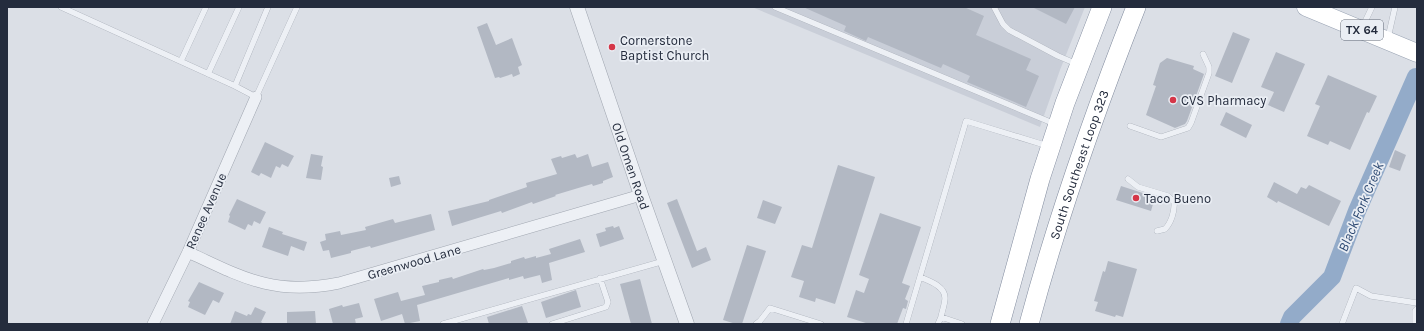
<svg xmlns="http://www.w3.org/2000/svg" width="1424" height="331" viewBox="0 0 1424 331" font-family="Karla,sans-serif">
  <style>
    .built { fill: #c9ced8 }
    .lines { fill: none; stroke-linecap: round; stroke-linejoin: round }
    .river { stroke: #93abc9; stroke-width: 18 }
    .building { fill: #b2b8c3 }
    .service-casing { stroke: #a0a6b0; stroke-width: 6 }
    .minor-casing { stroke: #a0a6b0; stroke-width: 12 }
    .tertiary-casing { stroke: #a0a6b0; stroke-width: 15 }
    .primary-casing { stroke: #99a3b3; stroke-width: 19 }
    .trunk-casing { stroke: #818b9e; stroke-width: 20 }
    .service { stroke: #edf0f5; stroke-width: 5.5 }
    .minor { stroke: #edf0f5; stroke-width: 11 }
    .tertiary { stroke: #edf0f5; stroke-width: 14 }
    .primary { stroke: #fff; stroke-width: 18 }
    .trunk { stroke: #fff; stroke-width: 19 }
    .poi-dot { fill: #d53648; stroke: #eaeef4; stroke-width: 1.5 }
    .labels { text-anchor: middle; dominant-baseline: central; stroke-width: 3.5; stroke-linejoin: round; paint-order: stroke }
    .shield { fill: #eaeef4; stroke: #5f6674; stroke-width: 1 }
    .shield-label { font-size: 12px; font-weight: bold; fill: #242c3d }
    .poi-label { font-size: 13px; fill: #242c3d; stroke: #eaeef4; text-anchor: start }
    .street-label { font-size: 13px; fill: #242c3d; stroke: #eaeef4 }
    .water-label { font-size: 14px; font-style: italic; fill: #2d4972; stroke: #eaeef4 }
  </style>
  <rect width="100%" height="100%" fill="#dbdfe6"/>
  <path class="built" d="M752,7H1085L1060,70L1040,127Z"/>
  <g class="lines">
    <path class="river" d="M1289,324L1292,317L1332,277L1357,211L1416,77"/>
  </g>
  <path class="building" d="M803,7H964L984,16L976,35L1031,59L1026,70L1039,76L1026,107L967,82L970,76L943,64L941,68L868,37L866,41L844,31L846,26Z
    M1032,7H1075L1066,24Z
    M487,23L496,45L512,38L522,65L518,67L520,74L513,77L512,74L500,78L499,77L495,78L477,27Z
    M1233,32L1250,39L1232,83L1215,76Z
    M1276,52L1305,64L1284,112L1268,105L1274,92L1261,87Z
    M1167,58L1194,66L1193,69L1204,74L1187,121L1185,124L1175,128L1146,115L1156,86L1153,85L1160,63Z
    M1328,75L1377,96L1369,113L1367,112L1350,150L1330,141L1328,145L1307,136L1320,106L1315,104Z
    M1226,112L1252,125L1246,138L1220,125Z
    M265,142L294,156L288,167L282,164L280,168L276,166L271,178L261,173L259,176L251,172Z
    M1395,150L1406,155L1400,171L1389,167Z
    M311,154L323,156L321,166L323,167L321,180L306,178Z
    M575,154L577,158L588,154L592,167L608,162L613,177L603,181V183L593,186L592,184L585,186L555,195L556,196L533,204L532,202L502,213L501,211L452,226L448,211L489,201V200L527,187L526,183L557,174L551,159L561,156L562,158Z
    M838,165L875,177L835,304L816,298L815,302L799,297L804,281L791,277L802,245L812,248Z
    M399,176L401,184L391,187L389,178Z
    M1274,182L1297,194L1301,187L1306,189L1309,185L1341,201L1329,226L1278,201L1277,203L1267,197Z
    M1121,186L1155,197L1151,211L1116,200Z
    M237,199L266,212L260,224L254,221L252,226L248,224L245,230L228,222L230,216L229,215Z
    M677,199L697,251L706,247L711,260L692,268L667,203Z
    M763,200L782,207L775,224L757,218Z
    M880,213L921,227L902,283L910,286L905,299L908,301L906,309L903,308L897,324H869L847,317L856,290L864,293L869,279L859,275Z
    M431,214L435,230L371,248L370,246L351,251V253L331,258L329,250L323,251L320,242L326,240L325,234L340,231L341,235L366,230L365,227L393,219L395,223Z
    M613,226L614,228L619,226L624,239L600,247L596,234L606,231L605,228Z
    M269,227L283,232L282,234L307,242L304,251L291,246L288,256L262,247Z
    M580,239L585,252L549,263L552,280L542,283L540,275L524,279L523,276L509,280V278L417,305L420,321L405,324L402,314L381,321L374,299L398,292L401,301L425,295L422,286L439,282V280L452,277L453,279L483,269L484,270L494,268L511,263V261L524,257L525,259L536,256V258L551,254L549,249Z
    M747,245L766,251L742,324H736L723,320Z
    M1108,261L1137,269L1123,317L1116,315L1115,317L1095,311L1098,302L1094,301L1103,271L1105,272Z
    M640,279L652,324H631L620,284Z
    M199,282L224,293L219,303L213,300L205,315L188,307L190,302L188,301Z
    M576,290L581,307L546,318L541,302Z
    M359,303L363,317L355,319L356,324H333L329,309L342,305L343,307Z
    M522,306L528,323L523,324H489L487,317Z
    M255,307L266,312L261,322L264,324H230L235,311L247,316L248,314L251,315Z
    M315,311L316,324H287V312Z"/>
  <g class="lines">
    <g class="service-casing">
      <path id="service" d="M61,7L235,86L256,97L297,7
        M775,7L1055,124
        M994,7L1003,24L1009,30L1058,56L1077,64
        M1362,28L1372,7
        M1388,38L1395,7
        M181,61L206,7
        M208,74L239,7
        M235,86L268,7
        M1130,126L1161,137L1188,128L1191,123L1209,73V67L1203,54
        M1128,179L1138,187L1168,196L1174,202C1175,211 1171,223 1165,229L1157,231
        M920,277C929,281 945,286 945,298C945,304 942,311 941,317
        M443,324L664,261
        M552,324L606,307L608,302L600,278
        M756,324L760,321L770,308L821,324
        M906,324L966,121L1048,146
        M938,324L941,317L962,324
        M1342,324L1356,288L1371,296L1417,303
        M1415,324V311L1417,309"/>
    </g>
    <g class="minor-casing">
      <path id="minor" d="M188,252C243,278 275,296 339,283L641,195
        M153,324L188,252L256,97"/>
    </g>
    <g class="tertiary-casing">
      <g id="tertiary">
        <path id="s1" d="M577,7L641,195L687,324"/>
      </g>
    </g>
    <g class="primary-casing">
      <path id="primary" d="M1306,7L1417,53"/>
    </g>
    <g class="trunk-casing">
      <g id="trunk">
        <path d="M1000,324L1040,179L1065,103L1102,7"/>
        <path id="s2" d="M1029,324C1058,216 1095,111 1136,7"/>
      </g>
    </g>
    <use href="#service" class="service"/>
    <use href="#minor" class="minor"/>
    <use href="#tertiary" class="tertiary"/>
    <use href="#primary" class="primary"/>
    <use href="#trunk" class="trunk"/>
  </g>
  <g class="poi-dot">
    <circle cx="612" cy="47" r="4"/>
    <circle cx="1173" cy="100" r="4"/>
    <circle cx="1136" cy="198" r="4"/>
  </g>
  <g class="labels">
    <rect class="shield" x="1341" y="20" width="42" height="20" rx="3"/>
    <g class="shield-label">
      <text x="1362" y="30">TX 64</text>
    </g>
    <g class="poi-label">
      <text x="620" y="40">Cornerstone<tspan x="620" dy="15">Baptist Church</tspan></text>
      <text x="1181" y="100">CVS Pharmacy</text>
      <text x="1144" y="198">Taco Bueno</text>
    </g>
    <g class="street-label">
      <text stroke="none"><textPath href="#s2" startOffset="167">South Southeast Loop 323</textPath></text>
      <text stroke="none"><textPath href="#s1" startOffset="168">Old Omen Road</textPath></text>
      <text transform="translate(206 211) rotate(-66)">Renee Avenue</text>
      <text transform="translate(414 262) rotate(-16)">Greenwood Lane</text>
    </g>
    <g class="water-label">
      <text transform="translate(1361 207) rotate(-67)">Black Fork Creek</text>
    </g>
  </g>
  <rect width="1424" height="331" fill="none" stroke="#242c3d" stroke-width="16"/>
</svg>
